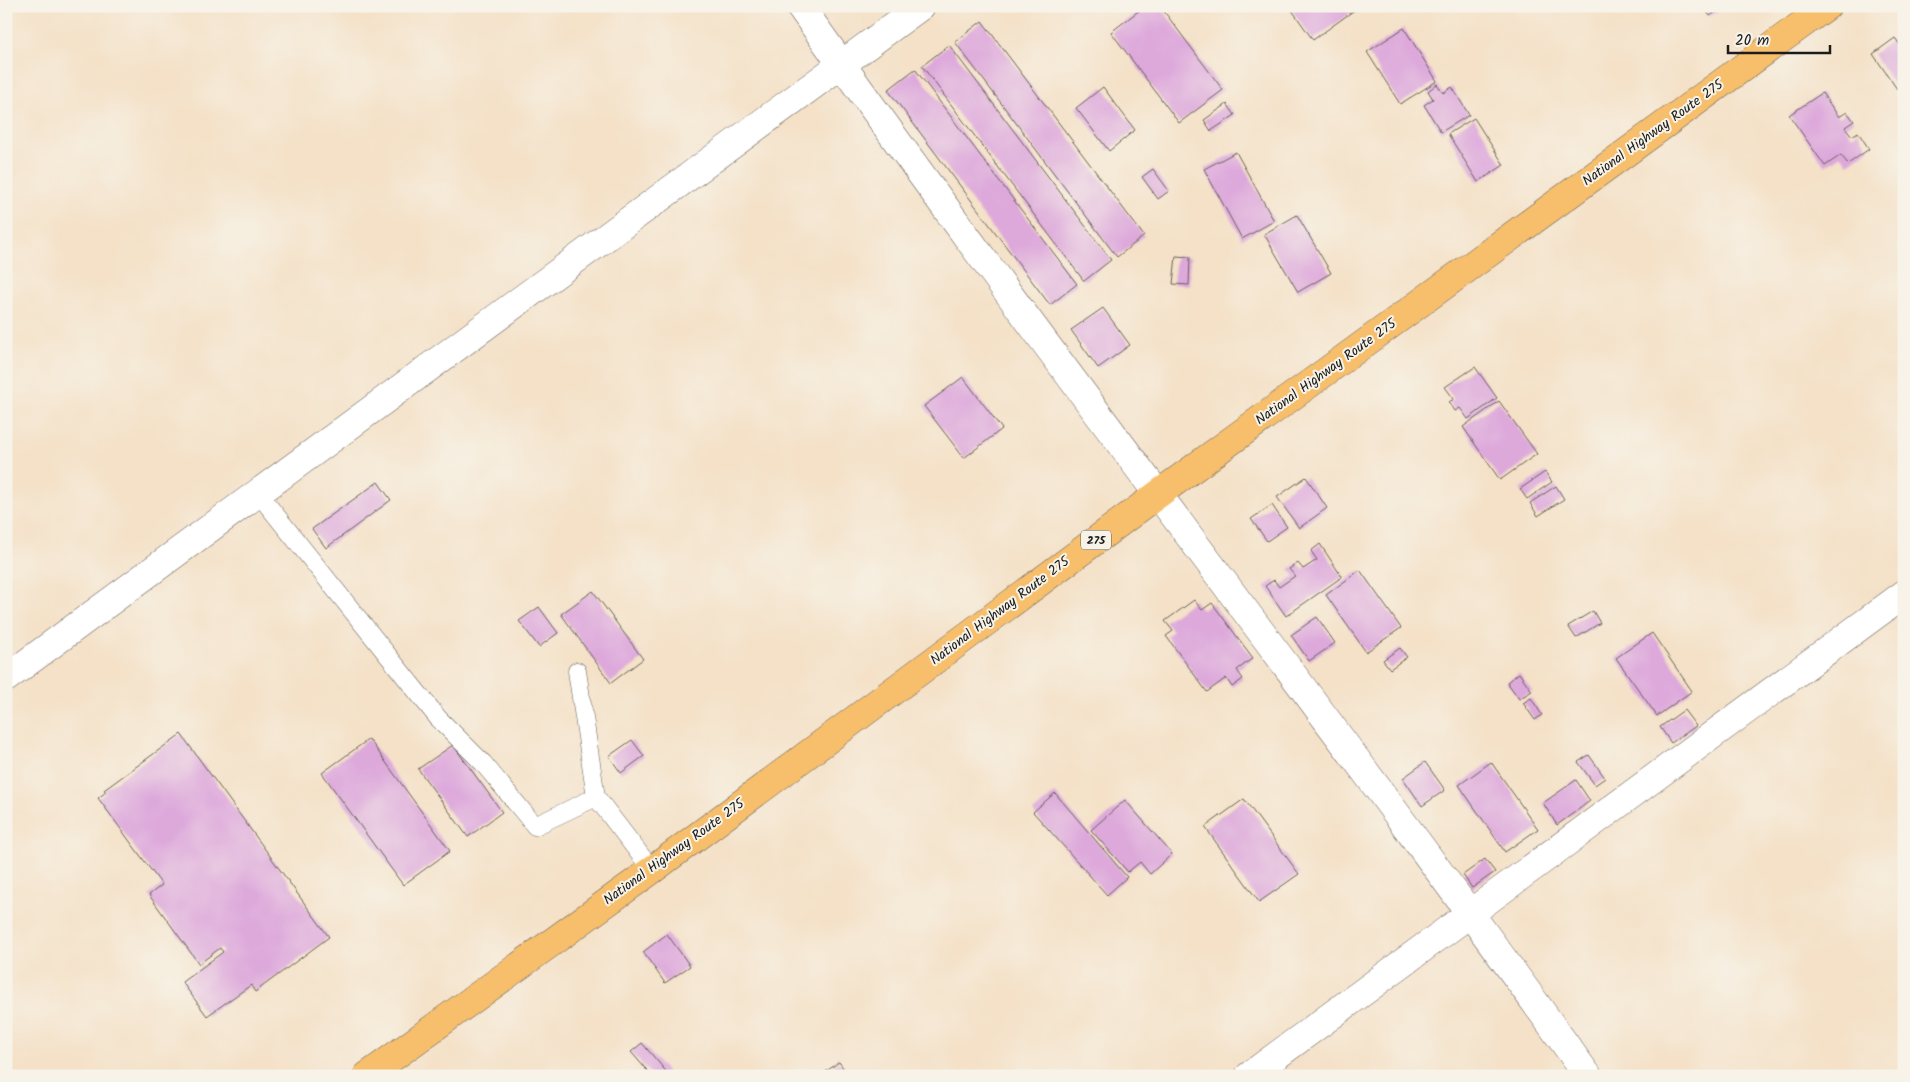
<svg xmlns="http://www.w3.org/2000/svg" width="1910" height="1082" viewBox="0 0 1910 1082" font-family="Kalam,sans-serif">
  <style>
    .building { fill: #dda9db }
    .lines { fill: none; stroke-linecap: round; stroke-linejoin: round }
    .service-casing { stroke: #686158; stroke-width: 19 }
    .minor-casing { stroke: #686158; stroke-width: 29 }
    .trunk-casing { stroke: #686158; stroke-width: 29 }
    .service { stroke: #fff; stroke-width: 18 }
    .minor { stroke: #fff; stroke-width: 28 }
    .trunk { stroke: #f7bf6c; stroke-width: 28 }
    .labels { text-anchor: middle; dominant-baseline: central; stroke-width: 4; stroke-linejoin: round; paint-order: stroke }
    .shield { fill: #f7f3e8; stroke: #5e5c59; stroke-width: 1 }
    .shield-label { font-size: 12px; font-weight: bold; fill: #1c1c1c }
    .street-label { font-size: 14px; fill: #1c1c1c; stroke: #f7f3e8 }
  </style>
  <rect width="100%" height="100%" fill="#f7f3e8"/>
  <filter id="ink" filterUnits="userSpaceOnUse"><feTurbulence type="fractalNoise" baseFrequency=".02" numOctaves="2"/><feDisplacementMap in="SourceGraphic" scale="10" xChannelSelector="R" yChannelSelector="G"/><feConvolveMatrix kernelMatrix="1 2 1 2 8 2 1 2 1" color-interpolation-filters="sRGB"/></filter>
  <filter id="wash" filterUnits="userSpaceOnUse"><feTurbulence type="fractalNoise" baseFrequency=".0096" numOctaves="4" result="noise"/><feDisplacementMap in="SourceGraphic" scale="20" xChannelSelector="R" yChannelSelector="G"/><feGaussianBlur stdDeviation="1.12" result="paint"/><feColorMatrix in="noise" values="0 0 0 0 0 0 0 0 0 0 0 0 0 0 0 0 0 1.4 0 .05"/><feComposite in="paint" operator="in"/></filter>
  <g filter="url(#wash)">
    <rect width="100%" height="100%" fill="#f4e1c8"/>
    <g id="blocks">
      <path class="building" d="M1098,6H1109L1102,11Z
        M1145,6H1160L1223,90L1179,123L1111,32Z
        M1289,6H1360L1313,40Z
        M1703,6H1724L1710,16Z
        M982,21L1144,236L1117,257L955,42Z
        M1404,28L1437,81L1400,104L1367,52Z
        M1895,38L1904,50V85L1897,89L1873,54Z
        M949,45L1111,260L1084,281L922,66Z
        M915,69L1077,284L1050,305L888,90Z
        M1437,84L1443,93L1452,87L1469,115L1441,132L1424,105L1433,99L1428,91Z
        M1103,87L1135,130L1109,151L1076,108Z
        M1822,93L1839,117L1847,112L1854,121L1845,127L1852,136L1858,132L1869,149L1848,164L1841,155L1825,166L1789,115Z
        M1227,104L1235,115L1211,131L1204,120Z
        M1474,118L1504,165L1478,182L1448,134Z
        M1236,152L1274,221L1242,239L1204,169Z
        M1153,169L1169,191L1158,199L1142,177Z
        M1297,215L1331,273L1298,292L1264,234Z
        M1176,256L1190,257L1189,285L1173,284Z
        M1103,308L1130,345L1098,368L1071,330Z
        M1475,367L1497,398L1468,419L1460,408L1455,411L1449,402L1454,399L1445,387Z
        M963,377L1002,429L964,458L924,406Z
        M1499,401L1537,454L1500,480L1463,427Z
        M1545,472L1552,482L1527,499L1520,489Z
        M1306,477L1327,508L1299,528L1277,497Z
        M378,482L391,500L326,548L312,529Z
        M1556,486L1564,499L1538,516L1530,503Z
        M1272,505L1287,527L1267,541L1251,519Z
        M1320,544L1342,577L1286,616L1265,586L1274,580L1279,587L1295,576L1289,569L1298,563L1303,569L1317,560L1311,551Z
        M1360,570L1401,628L1366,652L1326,595Z
        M593,591L643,659L611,683L561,614Z
        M1194,600L1202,610L1212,603L1253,658L1237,670L1243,679L1232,687L1226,678L1207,692L1166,636L1173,631L1165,621Z
        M539,607L558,633L539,647L519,621Z
        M1593,611L1600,623L1576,638L1568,626Z
        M1317,617L1335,643L1309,661L1291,635Z
        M1652,633L1692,691L1657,716L1616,658Z
        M1400,648L1407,657L1390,669L1383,660Z
        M1519,673L1532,691L1519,699L1507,682Z
        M1531,698L1542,715L1535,720L1523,703Z
        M1684,710L1696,726L1671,743L1660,727Z
        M181,734L329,937L255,992L251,985L207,1016L182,982L223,952L220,948L199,964L149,895L162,885L98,798L106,792L104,790Z
        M369,739L450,851L403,885L322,773Z
        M632,740L644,756L621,773L609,756Z
        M453,745L502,812L468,837L418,769Z
        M1589,755L1605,778L1595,785L1578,762Z
        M1425,762L1445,790L1422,806L1403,778Z
        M1491,762L1538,829L1505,852L1459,785Z
        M1576,780L1590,801L1557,825L1543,803Z
        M1055,793L1127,877L1107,895L1033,812Z
        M1244,799L1299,874L1259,902L1205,827Z
        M1125,800L1172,854L1150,874L1140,862L1128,872L1091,830Z
        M1485,859L1495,872L1472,888L1463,875Z
        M667,934L690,966L665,983L643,952Z
        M642,1043L670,1076H652L631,1052Z
        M839,1062L849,1076H820Z"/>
    </g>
  </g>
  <g filter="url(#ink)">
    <use href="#blocks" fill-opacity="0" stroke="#686158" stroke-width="1"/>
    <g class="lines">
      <g class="service-casing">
        <path id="service" d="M258,493L438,718L483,763L535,826L596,797L652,870
          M577,671L596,797"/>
      </g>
      <g class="minor-casing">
        <path id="minor" d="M800,6C1056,367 1330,716 1588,1076
          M6,678L921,6
          M1249,1076L1904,594"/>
      </g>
      <g class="trunk-casing">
        <path id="trunk" d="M367,1076L652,870L1157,495L1827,6"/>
      </g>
      <use href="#service" class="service"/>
      <use href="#minor" class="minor"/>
      <use href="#trunk" class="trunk"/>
    </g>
  </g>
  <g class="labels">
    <rect class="shield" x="1081" y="530.5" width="30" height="19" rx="4"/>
    <g class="shield-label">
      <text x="1096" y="540">275</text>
    </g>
    <g class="street-label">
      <text transform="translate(1653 133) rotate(-36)">National Highway Route 275</text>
      <text transform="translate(1326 372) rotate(-36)">National Highway Route 275</text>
      <text transform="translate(1000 611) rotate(-37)">National Highway Route 275</text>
      <text transform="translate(674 852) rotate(-36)">National Highway Route 275</text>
    </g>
  </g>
  <rect width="1910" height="1082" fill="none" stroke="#f7f3e8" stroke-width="25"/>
  <path d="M1728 45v8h102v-8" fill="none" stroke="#1c1c1c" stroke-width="2.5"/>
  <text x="1735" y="45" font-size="15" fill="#1c1c1c" stroke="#f7f3e8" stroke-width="4" paint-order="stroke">20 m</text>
</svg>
